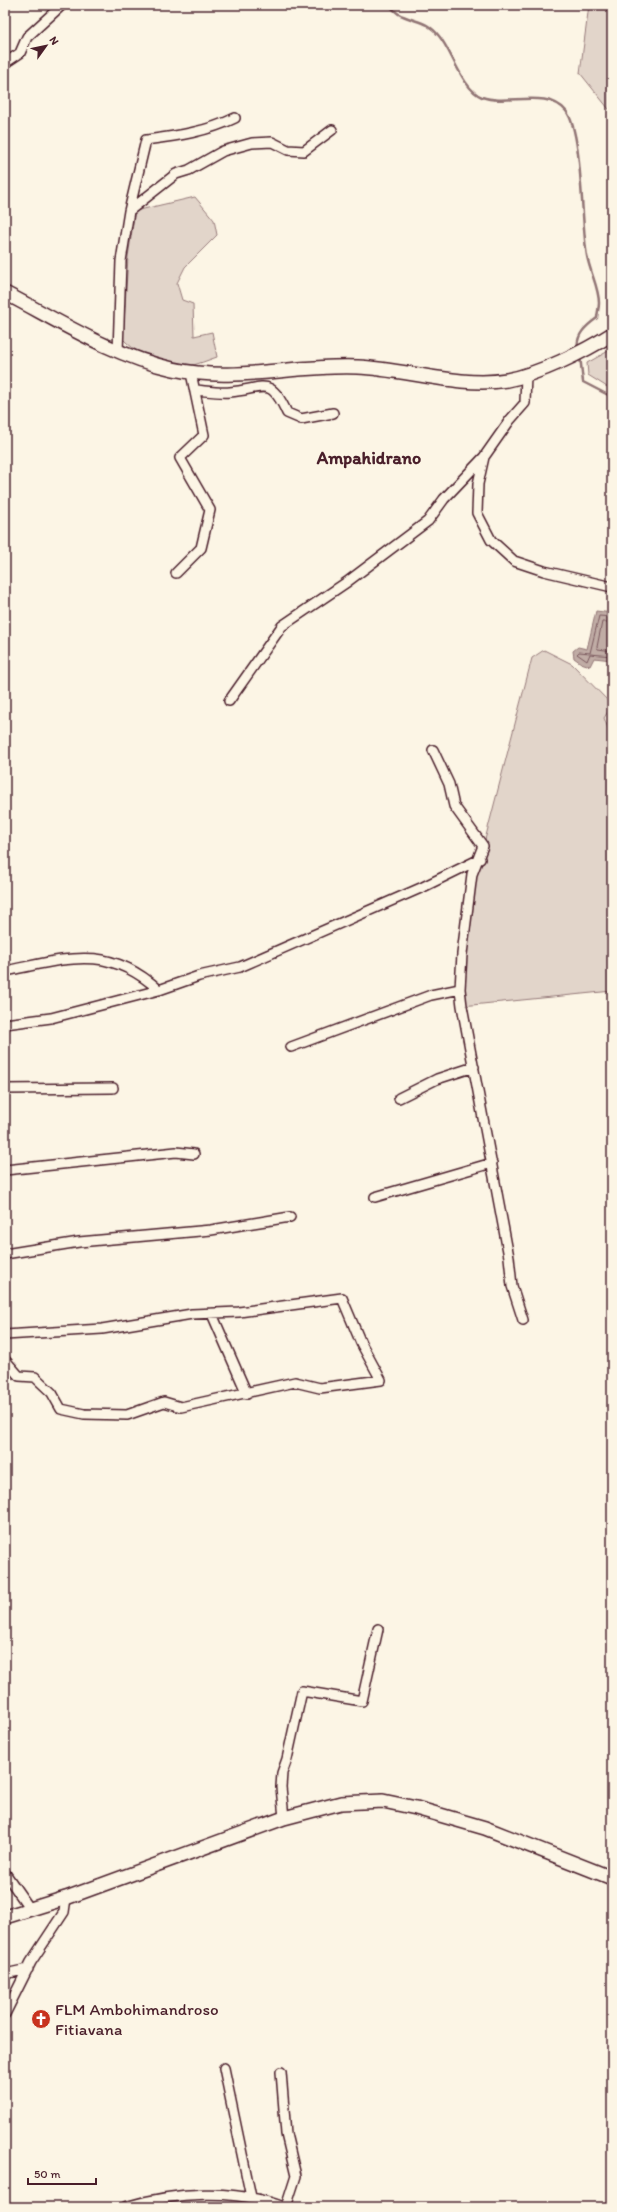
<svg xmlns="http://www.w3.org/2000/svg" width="617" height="2212" viewBox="0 0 617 2212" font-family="Itim,sans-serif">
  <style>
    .green { fill: #e2d5ca; stroke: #967a7a }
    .water { fill: #c0aca5; stroke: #917474 }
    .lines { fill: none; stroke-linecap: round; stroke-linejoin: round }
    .shore { stroke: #79575c; stroke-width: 1 }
    .stream { stroke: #917474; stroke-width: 2.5 }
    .street-casing { stroke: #4a1f2b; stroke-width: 12 }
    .secondary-casing { stroke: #4a1f2b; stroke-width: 16 }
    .street { stroke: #fcf5e5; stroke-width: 9 }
    .secondary { stroke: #fcf5e5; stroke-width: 13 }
    .labels { text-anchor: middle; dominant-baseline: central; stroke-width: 3; stroke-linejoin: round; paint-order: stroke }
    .poi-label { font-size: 17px; fill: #4a1f2b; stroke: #fcf5e5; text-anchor: start }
    .neighbourhood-label { font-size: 18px; font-weight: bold; fill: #4a1f2b; stroke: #fcf5e5 }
  </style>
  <rect width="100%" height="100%" fill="#fcf5e5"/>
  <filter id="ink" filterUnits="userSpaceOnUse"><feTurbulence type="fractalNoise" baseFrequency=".025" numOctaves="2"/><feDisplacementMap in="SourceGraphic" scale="8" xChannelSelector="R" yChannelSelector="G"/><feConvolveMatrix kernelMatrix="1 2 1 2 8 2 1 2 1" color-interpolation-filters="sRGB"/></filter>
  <g filter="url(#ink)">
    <path class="green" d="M589,5H612V113L580,73Z
      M195,197L214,220L217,235L185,267L177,283L182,300L193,304L194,336L212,332L217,357C208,360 197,365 187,366C165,368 138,355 123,339L128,257L135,211Z
      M612,349V390L588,375L587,363Z
      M544,650L572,664L612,705L604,718L612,738V991L462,1006L472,874L480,859L532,658Z"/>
    <path class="water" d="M596,611L612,613L610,624L612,660L594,658L590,666L581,663L574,658L573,651L578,647L587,649Z"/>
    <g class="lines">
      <path class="shore" d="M612,617L599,616L590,653L579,652L577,654L587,661L590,654L612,656
        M612,622H602L597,647L598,649L612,651"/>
      <path class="stream" d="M389,5C393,9 398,15 403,16C419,23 427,21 439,36C452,51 462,89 482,97C507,106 547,88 566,111C583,132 581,225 587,256C590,272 599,288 599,303C599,308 597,314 597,318C586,326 575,335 578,350
        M580,356L583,382L612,397"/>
      <g class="street-casing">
        <path id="street" d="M5,63L20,53L27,37L62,5
          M129,211L176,174L189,170L223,151L252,143L272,142L288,150L304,151L332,130
          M118,352L121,261L129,211L146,140C176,136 207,132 235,118
          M526,374L525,403L510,420L484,457L478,484L477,513L491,540L514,561L544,571L612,587
          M195,390C207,391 219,393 230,392C264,389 270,375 287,413L301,419L333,413
          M176,573L201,548L210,510L180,458L204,435L191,373
          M229,701L282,626L347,582L428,521L444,499L484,457
          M433,750L449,784L454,806L483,846L472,874L462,954L460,989L462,1006L509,1257L512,1286L523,1320
          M5,971C67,959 107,943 159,990
          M5,1024L51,1018L159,990L199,976L240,967L423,887L480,859
          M291,1047L431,995L460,989
          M5,1089L113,1088
          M399,1098L437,1079L474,1067
          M5,1170L176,1152L194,1154
          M375,1197L492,1163
          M5,1254L79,1242L211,1230L290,1217
          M212,1314L247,1394
          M5,1335L102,1329L192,1314L239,1312L342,1298L361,1343L381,1380L320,1388L295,1382L181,1407L164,1402L127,1415L84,1414L61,1409L52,1393L35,1377L19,1376L5,1360
          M284,1818L281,1787L282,1773L287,1759L302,1691L362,1701L378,1629
          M5,1873L30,1909
          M5,1974L28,1969
          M5,2014L31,1962L64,1912L66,1898
          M224,2068L251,2197
          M281,2072L286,2134L296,2176L286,2207
          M125,2207C175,2192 234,2188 284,2207"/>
      </g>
      <g class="secondary-casing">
        <path id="secondary" d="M5,293C59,321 113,356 173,369C234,383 296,364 358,367C405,369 460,388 507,380C539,374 584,352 612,334
          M5,1917L66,1898L284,1818L341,1803L383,1801L416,1808L485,1828L612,1878"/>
      </g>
      <use href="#street" class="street"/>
      <use href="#secondary" class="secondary"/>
    </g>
  </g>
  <defs>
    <g id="church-disc" transform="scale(1)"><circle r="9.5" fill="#c8321e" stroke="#fcf5e5"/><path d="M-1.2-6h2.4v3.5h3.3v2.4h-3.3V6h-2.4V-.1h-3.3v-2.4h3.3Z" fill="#fff"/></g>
  </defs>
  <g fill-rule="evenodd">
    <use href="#church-disc" x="41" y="2019"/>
  </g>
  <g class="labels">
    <g class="poi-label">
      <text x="55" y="2009">FLM Ambohimandroso<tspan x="55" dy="20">Fitiavana</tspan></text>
    </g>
    <g class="neighbourhood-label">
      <text x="369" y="458">Ampahidrano</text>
    </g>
  </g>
  <rect width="617" height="2212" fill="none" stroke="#fcf5e5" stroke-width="20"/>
  <rect x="10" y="10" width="597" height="2192" fill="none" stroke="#4a1f2b" stroke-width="1.5" filter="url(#ink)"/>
  <g transform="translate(46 46) rotate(57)" stroke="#fcf5e5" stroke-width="3" paint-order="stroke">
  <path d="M0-3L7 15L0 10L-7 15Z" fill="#4a1f2b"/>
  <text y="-6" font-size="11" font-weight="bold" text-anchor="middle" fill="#4a1f2b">N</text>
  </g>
  <path d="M28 2178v6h68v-6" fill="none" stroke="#4a1f2b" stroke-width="2"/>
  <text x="34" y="2178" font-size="12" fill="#4a1f2b" stroke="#fcf5e5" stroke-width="3" paint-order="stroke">50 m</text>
</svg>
